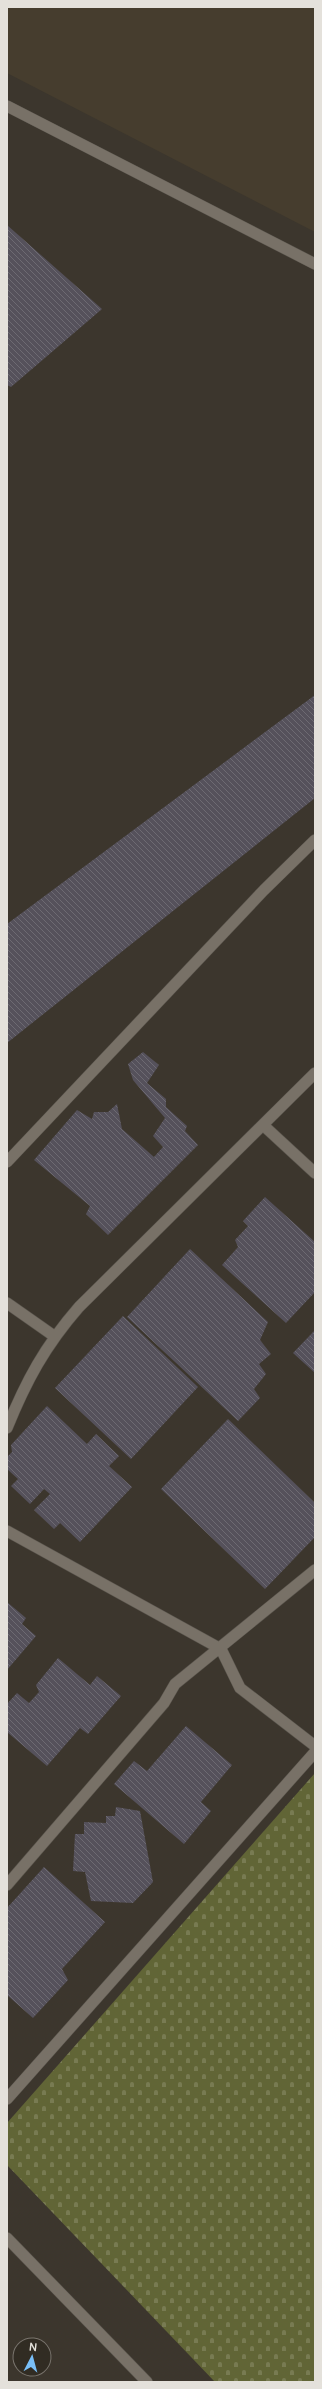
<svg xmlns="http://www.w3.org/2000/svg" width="322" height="2389" viewBox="0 0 322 2389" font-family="Manrope,sans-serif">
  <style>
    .built { fill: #463d2e }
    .cemetery { fill: url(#cemetery-stones) }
    .building { fill: url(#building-back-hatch) }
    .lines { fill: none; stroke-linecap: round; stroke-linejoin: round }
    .minor-casing { stroke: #59544c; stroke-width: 12 }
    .minor { stroke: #787167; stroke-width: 11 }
  </style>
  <defs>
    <pattern id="cemetery-stones" width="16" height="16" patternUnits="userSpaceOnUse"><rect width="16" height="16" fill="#616536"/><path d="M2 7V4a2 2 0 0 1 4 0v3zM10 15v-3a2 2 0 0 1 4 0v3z" fill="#787b52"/></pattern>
    <pattern id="building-back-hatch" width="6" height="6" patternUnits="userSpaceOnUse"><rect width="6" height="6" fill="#55515b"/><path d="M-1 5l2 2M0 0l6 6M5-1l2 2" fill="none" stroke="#6d6a72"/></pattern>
  </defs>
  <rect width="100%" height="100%" fill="#3c362d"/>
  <path class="built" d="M7,7H315V232L7,73Z"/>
  <path class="cemetery" d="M315,1773V2382H215L7,2165V2123Z"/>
  <path class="building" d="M7,225L102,309L11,387L7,385Z
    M315,695V798L7,1043V924Z
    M143,1052L159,1065L147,1083L166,1099V1107L187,1126L185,1131L198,1145L108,1235L86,1214L90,1206L34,1160L77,1110L92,1119L94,1112H108L117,1104L122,1129L154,1157L163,1147L153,1136L165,1118L133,1080L128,1064Z
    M265,1197L315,1242V1292L286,1323L222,1265L238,1247L235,1240L248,1226L243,1221Z
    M190,1249L268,1322L260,1340L271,1354L259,1364L266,1374L254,1389L260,1398L238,1421L127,1317Z
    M123,1316L198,1387L131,1459L55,1388Z
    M315,1330V1373L293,1353Z
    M47,1406L87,1444L96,1434L119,1456L109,1466L132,1487L80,1542L60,1523L54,1529L34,1510L50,1494L44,1489L30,1504L11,1486L18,1479L7,1469V1457L12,1452L11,1445Z
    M228,1419L315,1503V1537L265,1589L161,1489Z
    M7,1602L26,1618L22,1624L36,1636L7,1670Z
    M58,1658L90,1685L97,1676L121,1696L88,1734L80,1728L47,1766L7,1732V1704L17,1693L29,1703L39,1692L36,1685Z
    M186,1726L232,1765L201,1802L211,1811L184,1844L114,1784L134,1761L147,1771Z
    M116,1807L140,1811L153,1882L133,1903L91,1901L85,1872L73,1871L75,1834H84V1822L106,1823V1816H115Z
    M44,1867L105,1922L62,1969L68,1980L33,2018L7,1995V1908Z"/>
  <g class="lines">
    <g class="minor-casing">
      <path id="minor" d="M7,106L315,264
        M263,1125L315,1173
        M7,1162L264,890L315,840
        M7,1303L54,1336
        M7,1428C26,1381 45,1346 79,1307L315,1073
        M7,1531L221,1649L240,1688L315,1746
        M7,1885L164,1703L175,1684L315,1570
        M7,2099L315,1752
        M7,2238L147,2382"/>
    </g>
    <use href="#minor" class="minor"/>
  </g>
  <rect width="322" height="2389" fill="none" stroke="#e4e1db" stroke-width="16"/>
  <g transform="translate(32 2357) rotate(6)"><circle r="19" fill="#312c23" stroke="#79746d"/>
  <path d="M0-3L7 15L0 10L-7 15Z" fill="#79bff8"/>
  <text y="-6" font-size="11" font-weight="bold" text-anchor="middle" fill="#e4e1db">N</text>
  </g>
</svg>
